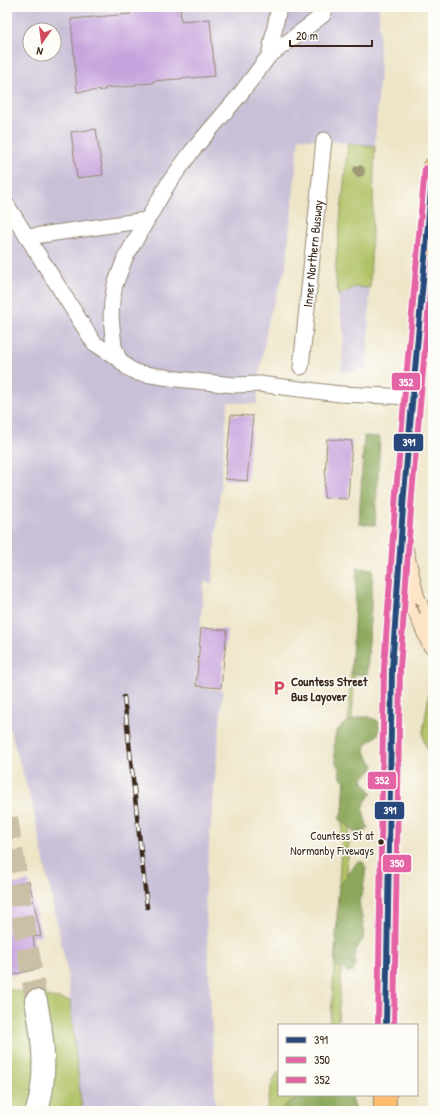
<svg xmlns="http://www.w3.org/2000/svg" width="440" height="1118" viewBox="0 0 440 1118" font-family="'Patrick Hand',sans-serif">
  <style>
    .industrial { fill: #c9bfd7; fill-rule: evenodd }
    .green { fill: #b0c266; stroke: #767642 }
    .forest { fill: #8ca85b; stroke: #64693c }
    .building { fill: #c6a3dd }
    .lines { fill: none; stroke-linecap: round; stroke-linejoin: round }
    .street-tunnel { stroke: #cac0a5; stroke-width: 22; stroke-dasharray: 22 11; stroke-linecap: butt }
    .lane-casing { stroke: #948872; stroke-width: 17 }
    .street-casing { stroke: #948872; stroke-width: 24 }
    .secondary-casing { stroke: #948872; stroke-width: 24 }
    .primary-casing { stroke: #948872; stroke-width: 24 }
    .lane { stroke: #fff; stroke-width: 15 }
    .street { stroke: #fff; stroke-width: 22 }
    .secondary { stroke: #fee4c6; stroke-width: 22 }
    .primary { stroke: #fdbc70; stroke-width: 22 }
    .rail-casing { stroke: #3b2a1e; stroke-width: 4.5 }
    .rail { stroke: #fdfcf7; stroke-width: 3; stroke-dasharray: 9; stroke-linecap: butt }
    .lane-bridge-casing { stroke: #948872; stroke-width: 17; stroke-linecap: butt }
    .lane-bridge { stroke: #fff; stroke-width: 15 }
    .bus-1-casing { stroke: #fdfcf7; stroke-width: 9 }
    .bus-2-casing { stroke: #fdfcf7; stroke-width: 9 }
    .bus-3-casing { stroke: #fdfcf7; stroke-width: 9 }
    .bus-1 { stroke: #28487b; stroke-width: 6 }
    .bus-2 { stroke: #e463a4; stroke-width: 6 }
    .bus-3 { stroke: #e463a4; stroke-width: 6 }
    .tree { fill: #9f9776 }
    .oneway { fill: #9c8772 }
    .bus-dot { fill: #3b2a1e; stroke: #fdfcf7; stroke-width: 1.5 }
    .labels { text-anchor: middle; dominant-baseline: central; stroke-width: 3; stroke-linejoin: round; paint-order: stroke }
    .bus-label { font-size: 12px; fill: #3b2a1e; stroke: #fdfcf7; text-anchor: end }
    .street-label { font-size: 13px; fill: #3b2a1e; stroke: #fdfcf7 }
    .poi-label { font-size: 13px; font-weight: bold; fill: #3b2a1e; stroke: #fdfcf7; text-anchor: start }
    .line-badge { stroke: #fdfcf7; stroke-width: 1.5 }
    .badge-label { font-size: 11px; text-anchor: middle; font-weight: bold; fill: #fff }
  </style>
  <rect width="100%" height="100%" fill="#fdfcf7"/>
  <filter id="ink" filterUnits="userSpaceOnUse"><feTurbulence type="fractalNoise" baseFrequency=".025" numOctaves="2"/><feDisplacementMap in="SourceGraphic" scale="8" xChannelSelector="R" yChannelSelector="G"/><feConvolveMatrix kernelMatrix="1 2 1 2 8 2 1 2 1" color-interpolation-filters="sRGB"/></filter>
  <filter id="wash" filterUnits="userSpaceOnUse"><feTurbulence type="fractalNoise" baseFrequency=".012" numOctaves="4" result="noise"/><feDisplacementMap in="SourceGraphic" scale="16" xChannelSelector="R" yChannelSelector="G"/><feGaussianBlur stdDeviation="0.9" result="paint"/><feColorMatrix in="noise" values="0 0 0 0 0 0 0 0 0 0 0 0 0 0 0 0 0 1.4 0 .05"/><feComposite in="paint" operator="in"/></filter>
  <g filter="url(#wash)">
    <rect width="100%" height="100%" fill="#eee5c7"/>
    <path class="industrial" d="M7,7H379L380,68L375,146L299,138L286,267L268,321L261,365L257,404L228,402L212,583L204,582L195,687L223,690L205,890L216,1111H82L67,971L32,804L7,720ZM30,30H54V54H30Z
      M355,287L370,288L367,368L341,373L344,336L338,296Z"/>
    <path class="green" d="M348,143L375,146L370,288L355,287L338,296L335,272Z
      M352,655H356L348,781L350,821L338,1025H329L332,1004Z
      M429,694H433V759L424,742L423,732Z
      M7,989L70,1001L82,1111H7Z
      M279,1071V1095H334L333,1111H267C268,1098 271,1081 279,1071Z"/>
    <path class="forest" d="M364,436L380,437L375,525L359,524Z
      M357,568L373,569L367,675L351,674Z
      M361,717H369L378,721L379,727L378,735C362,747 361,749 374,765C369,780 354,772 372,793C359,808 363,810 368,828C364,833 358,832 353,832L348,825L340,821V816L343,811L345,781L340,777C340,767 336,766 335,759C332,732 336,724 361,717Z
      M358,861L363,862L366,868L363,891L359,902L364,928L363,939L355,951V966L353,971L347,972L341,967L335,966L339,885L341,884Z
      M316,1095H352V1101L357,1111H281C287,1099 303,1096 316,1095Z"/>
    <g id="blocks">
      <path class="building" d="M151,7H180L181,21L210,19L215,76L153,81V83L135,84V86L105,88V90L77,92L71,19L130,14V11L151,9Z
        M96,129L103,175L77,178L71,132Z
        M231,415L253,416L247,481L225,479Z
        M327,439L352,441L348,499L324,498Z
        M201,628L227,630L221,688L196,686Z
        M29,881L41,936L33,937L38,969L7,976V886Z"/>
    </g>
  </g>
  <g filter="url(#ink)">
    <use href="#blocks" fill-opacity="0" stroke="#948872" stroke-width="1"/>
    <g class="lines">
      <path class="street-tunnel" d="M7,818L36,1001"/>
      <g class="lane-casing">
        <g id="lane">
          <path d="M269,56L279,7"/>
          <path d="M7,205L94,343L119,359"/>
          <path d="M27,237L146,220"/>
          <path id="s1" d="M301,367L324,140"/>
          <path d="M259,384L234,385L177,379L138,373L128,368L119,359L114,347L111,317L112,301L115,285L125,258L168,184L192,151L238,97L269,56L323,15L326,7"/>
          <path d="M340,394L413,397"/>
        </g>
      </g>
      <g class="street-casing">
        <path id="street" d="M36,1001C43,1038 48,1074 37,1111"/>
      </g>
      <g class="secondary-casing">
        <path id="secondary" d="M402,550L413,597L433,643"/>
      </g>
      <g class="primary-casing">
        <path id="primary" d="M386,1025L392,669L404,493L433,169
          M385,1111V1095"/>
      </g>
      <use href="#lane" class="lane"/>
      <use href="#street" class="street"/>
      <use href="#secondary" class="secondary"/>
      <use href="#primary" class="primary"/>
      <g class="rail-casing">
        <path id="rail" d="M124,697L147,907"/>
      </g>
      <use href="#rail" class="rail"/>
      <g class="lane-bridge-casing">
        <path id="lane-bridge" d="M259,384L340,394"/>
      </g>
      <use href="#lane-bridge" class="lane-bridge"/>
      <g class="bus-1-casing">
        <path id="bus-1" d="M386,1025L392,669L404,493L433,169"/>
      </g>
      <g class="bus-2-casing">
        <path id="bus-2" d="M394,1025L400,669L412,494L433,259"/>
      </g>
      <g class="bus-3-casing">
        <path id="bus-3" d="M378,1025L384,668L396,492L425,168"/>
      </g>
      <use href="#bus-1" class="bus-1"/>
      <use href="#bus-2" class="bus-2"/>
      <use href="#bus-3" class="bus-3"/>
    </g>
    <circle class="tree" cx="359" cy="171" r="6"/>
    <defs><path id="oneway-solid" d="M-6-.8H1V-3.2L6.5 0L1 3.2V.8H-6Z"/></defs>
    <use class="oneway" href="#oneway-solid" transform="translate(418 608) rotate(-112)"/>
  </g>
  <defs>
    <g id="parking-bare" transform="scale(1.2)"><path d="M-3.5-5.5H1a3.5 3.5 0 0 1 0 7H-1V5.5H-3.5ZM-1-3.4V-.6H.8a1.4 1.4 0 0 0 0-2.8Z" fill="#d1495b" stroke="#fdfcf7" stroke-width="2.5" paint-order="stroke"/></g>
  </defs>
  <g fill-rule="evenodd">
    <use href="#parking-bare" x="279" y="688"/>
  </g>
  <circle class="bus-dot" cx="381" cy="842" r="3.5"/>
  <g class="labels">
    <g class="bus-label">
      <text x="374" y="835">Countess St at<tspan x="374" dy="15">Normanby Fiveways</tspan></text>
    </g>
    <g class="street-label">
      <text stroke="none"><textPath href="#s1" startOffset="114">Inner Northern Busway</textPath></text>
    </g>
    <g class="poi-label">
      <text x="291" y="681">Countess Street<tspan x="291" dy="15">Bus Layover</tspan></text>
    </g>
  </g>
  <g class="line-badge">
    <rect x="391" y="372" width="30" height="19" rx="4" fill="#e463a4"/>
    <rect x="393" y="433" width="31" height="19" rx="4" fill="#28487b"/>
    <rect x="367" y="771" width="30" height="19" rx="4" fill="#e463a4"/>
    <rect x="374" y="801" width="31" height="19" rx="4" fill="#28487b"/>
    <rect x="382" y="854" width="30" height="19" rx="4" fill="#e463a4"/>
  </g>
  <g class="badge-label">
    <text x="406" y="386">352</text>
    <text x="409" y="446">391</text>
    <text x="382" y="784">352</text>
    <text x="390" y="814">391</text>
    <text x="397" y="867">350</text>
  </g>
  <rect width="440" height="1118" fill="none" stroke="#fdfcf7" stroke-width="24"/>
  <rect x="278" y="1024" width="140" height="72" fill="#fdfcf7" stroke="#afa8a0"/>
  <rect x="286" y="1037" width="20" height="6" fill="#28487b" stroke="#afa8a0"/>
  <text x="314" y="1044" font-size="12" fill="#3b2a1e">391</text>
  <rect x="286" y="1057" width="20" height="6" fill="#e463a4" stroke="#afa8a0"/>
  <text x="314" y="1064" font-size="12" fill="#3b2a1e">350</text>
  <rect x="286" y="1077" width="20" height="6" fill="#e463a4" stroke="#afa8a0"/>
  <text x="314" y="1084" font-size="12" fill="#3b2a1e">352</text>
  <g transform="translate(42 42) rotate(194)"><circle r="19" fill="#fdfcf7" stroke="#afa8a0"/>
  <path d="M0-3L7 15L0 10L-7 15Z" fill="#d1495b"/>
  <text y="-6" font-size="11" font-weight="bold" text-anchor="middle" fill="#3b2a1e">N</text>
  </g>
  <path d="M290 40v6h82v-6" fill="none" stroke="#3b2a1e" stroke-width="2"/>
  <text x="296" y="40" font-size="12" fill="#3b2a1e" stroke="#fdfcf7" stroke-width="3" paint-order="stroke">20 m</text>
</svg>
